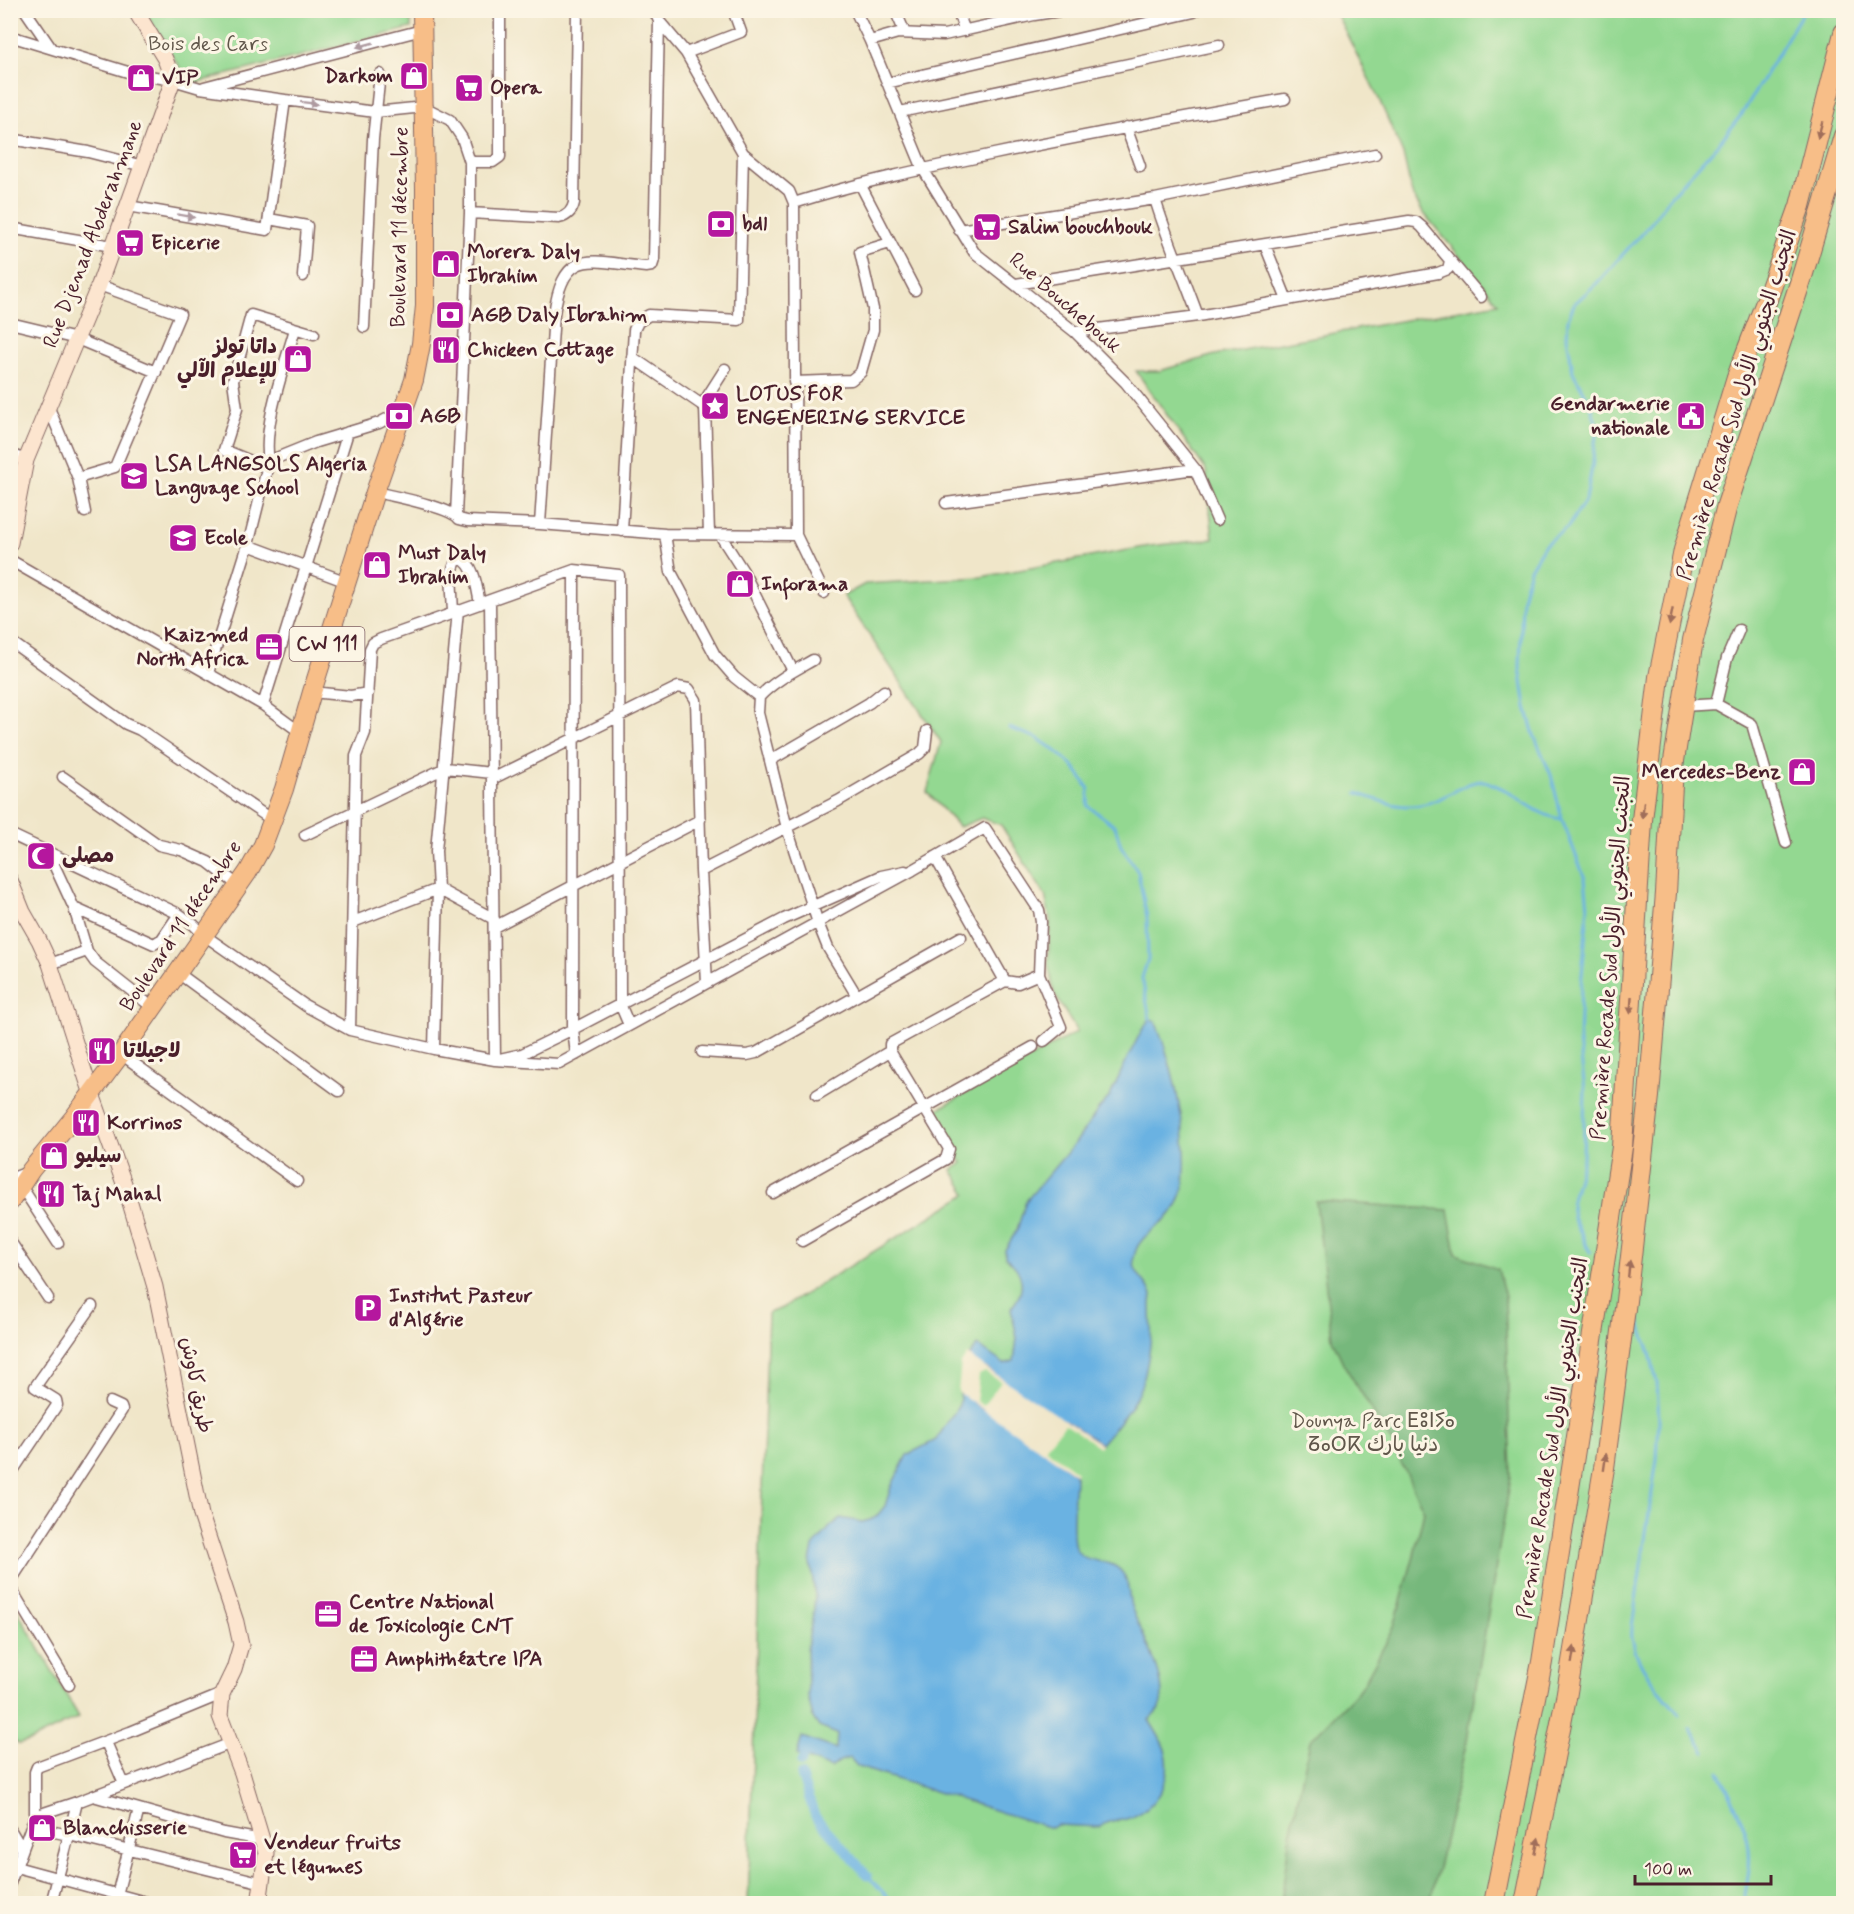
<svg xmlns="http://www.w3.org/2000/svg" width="1854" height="1914" viewBox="0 0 1854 1914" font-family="Mynerve,'Playpen Sans Arabic','Noto Sans Tifinagh',sans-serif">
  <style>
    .green { fill: #93d891; stroke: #6e7c5e; stroke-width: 1.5 }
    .forest { fill: #76b87b; stroke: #606c53; stroke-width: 1.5 }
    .water { fill: #6bb2e2; stroke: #5a6886; stroke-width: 1.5; fill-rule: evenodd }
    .pier { fill: #f0e6c9; fill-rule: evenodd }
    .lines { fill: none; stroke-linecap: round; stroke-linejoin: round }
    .stream { stroke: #6bb2e2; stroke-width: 3 }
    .canal { stroke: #6bb2e2; stroke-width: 9 }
    .street-casing { stroke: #846562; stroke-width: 13 }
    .secondary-casing { stroke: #846562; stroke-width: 17 }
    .primary-casing { stroke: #846562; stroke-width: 20 }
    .highway-casing { stroke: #846562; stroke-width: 22 }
    .street { stroke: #fff; stroke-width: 10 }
    .secondary { stroke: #fce5cf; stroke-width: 15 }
    .primary { stroke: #f7be88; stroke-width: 18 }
    .highway { stroke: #f7be88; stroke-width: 20 }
    .oneway { fill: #ae9aa0 }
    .oneway2 { fill: #a06e5a }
    .labels { text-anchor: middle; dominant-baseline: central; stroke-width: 6; stroke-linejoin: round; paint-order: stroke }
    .shield { fill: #fcf5e5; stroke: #7f5f63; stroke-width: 1.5 }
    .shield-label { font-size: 20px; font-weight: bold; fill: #4a1f2b }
    .park-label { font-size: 21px; fill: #60564a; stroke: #fcf5e5 }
    .poi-label { font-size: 21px; font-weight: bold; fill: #4a1f2b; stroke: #fcf5e5; text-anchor: start }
    .street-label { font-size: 21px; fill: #4a1f2b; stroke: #fcf5e5 }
  </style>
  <rect width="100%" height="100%" fill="#fcf5e5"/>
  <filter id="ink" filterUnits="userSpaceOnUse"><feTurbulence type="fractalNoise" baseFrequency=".0167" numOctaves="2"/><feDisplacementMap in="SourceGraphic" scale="12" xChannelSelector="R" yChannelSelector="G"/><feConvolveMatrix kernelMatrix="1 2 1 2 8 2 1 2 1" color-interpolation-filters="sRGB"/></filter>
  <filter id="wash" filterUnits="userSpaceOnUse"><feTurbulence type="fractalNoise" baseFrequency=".008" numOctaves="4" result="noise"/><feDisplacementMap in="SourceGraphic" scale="24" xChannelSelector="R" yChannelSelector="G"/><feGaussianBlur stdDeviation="1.35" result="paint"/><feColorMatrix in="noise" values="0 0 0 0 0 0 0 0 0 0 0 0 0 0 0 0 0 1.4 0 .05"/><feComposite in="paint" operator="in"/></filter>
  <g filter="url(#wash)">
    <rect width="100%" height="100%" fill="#f0e6c9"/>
    <path class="green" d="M144,11H410L411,28L190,84Z
      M1335,11H1843V1903L748,1904L768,1313L782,1308L967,1194L952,1170L962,1163L932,1112L1077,1032L1054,993L1048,964L1050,920L1045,895L1001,825L982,818L959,827L927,792L941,742L843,596L865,584L981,577L1150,546L1213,539L1206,470L1136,371H1159L1215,355L1498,303L1422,211L1412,194L1403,154L1378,97Z
      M10,1598L79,1717L30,1741L19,1744L11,1739Z"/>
    <path class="forest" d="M1316,1201L1448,1210L1456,1254L1498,1269L1505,1297L1511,1476L1467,1740L1430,1903H1281L1289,1840L1310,1741L1361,1688L1393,1630L1414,1555L1424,1511L1390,1439L1344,1365L1332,1339Z"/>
    <path class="water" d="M1150,1019L1155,1021C1173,1061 1199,1168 1176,1207C1166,1224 1142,1233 1136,1250C1127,1273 1148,1279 1152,1295C1152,1297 1151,1301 1151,1304C1151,1315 1152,1325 1151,1336C1146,1391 1136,1402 1101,1444L1064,1420L1041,1448L1075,1474C1075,1489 1070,1536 1075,1547C1083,1566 1110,1557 1121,1571C1130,1582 1128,1595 1131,1606C1140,1634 1183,1698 1149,1720C1155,1730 1163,1741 1166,1753C1173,1781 1153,1812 1126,1819C1114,1823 1111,1818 1100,1827L1057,1825L1051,1828L858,1767L850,1758L840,1761L831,1768L797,1755L802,1737L836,1749L837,1734L819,1727L813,1718L808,1696L807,1647L814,1609L815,1595L810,1562L813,1547L830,1527L841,1518L862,1522L870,1520L876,1517L885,1506L891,1487L907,1455L936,1440L959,1405L964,1364L977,1345L1004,1364L1014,1361L1017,1338L1011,1308C1027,1290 1024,1271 1005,1257V1250L1017,1230L1026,1201L1076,1142L1098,1110L1110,1096L1127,1059L1142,1030ZM986,1368L1005,1382L984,1410L973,1402L978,1371Z"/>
    <path class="pier" d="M967,1355L986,1368L1101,1444L1099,1447L1065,1424L1045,1448L1077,1472L1075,1474L958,1392L961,1364ZM985,1372L1001,1382L983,1406L976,1401L979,1375Z"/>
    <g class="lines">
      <path class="stream" d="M1009,728L1037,738L1056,751L1074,767L1089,789L1088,806L1115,826L1121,846L1138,872L1147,917L1148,959L1142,978L1150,1019
        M1357,793C1395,806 1412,814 1449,794C1459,789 1472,780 1484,781C1487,781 1493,785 1497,786C1518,795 1538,817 1562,819
        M1590,1252L1573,1218L1571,1203L1583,1159L1585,1090L1579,1041L1581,986L1588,908L1585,879L1562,819L1551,775L1534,735L1526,707L1520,668L1522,598L1530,569L1545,544L1568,527L1586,499L1592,468L1597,426L1591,405L1573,372L1567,337L1568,319L1574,304L1597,283L1652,222L1668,199L1719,143L1742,114L1804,10
        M1638,1319L1650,1353L1657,1383L1659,1420L1657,1459L1634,1613C1633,1621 1631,1630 1632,1638C1637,1668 1661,1693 1680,1715
        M1690,1728L1705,1752
        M1719,1772C1729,1791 1744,1821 1748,1842C1752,1862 1747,1884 1743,1904
        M868,1876L894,1904"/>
      <path class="canal" d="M801,1763L803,1758
        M801,1775L815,1816L868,1876"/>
    </g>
  </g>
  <g filter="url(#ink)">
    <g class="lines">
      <g class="street-casing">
        <path id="street" d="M25,10L51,48
          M654,10L659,21L686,53L743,153L789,191L794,203L796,535L824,593
          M855,10L870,41L923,169L974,252L1075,332L1126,383L1195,469L1217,520
          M895,10L905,33
          M957,10L965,31
          M10,36L131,73L173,80L200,88L285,100
          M870,41L898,33L944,35L1034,15L1066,10
          M686,53L741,32L733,10
          M887,83L1194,12
          M204,87L422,30
          M900,112L1219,45
          M1126,127L1140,166
          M10,139L88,152L143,166
          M470,162H493L500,157V10
          M860,184L915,290
          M1155,199C1167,239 1184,277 1198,316
          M794,203C860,182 927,168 994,154C1091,134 1188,116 1285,99
          M128,206L267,230L285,100L375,112L424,107L450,120L462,138L470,162V213L456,515
          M470,213L559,218C567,216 572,212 574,203L577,10
          M269,219L307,226L303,276
          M10,228L112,246
          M959,230L1155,199L1375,154
          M1265,245L1287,300
          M1016,284L1409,221L1416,222L1422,227L1481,297
          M10,323L77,339L156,372
          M364,327L373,139L380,74
          M1075,332L1198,316L1438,273L1448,269L1450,261
          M314,334L251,315L233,381L237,409L224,450L263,466L269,461L316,442L379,423L402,411
          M632,357L705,407L709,534
          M794,382L851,380L861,372L873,330V309L860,252L890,243
          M702,405L725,369
          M49,408L78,478L85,512
          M10,454L26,460
          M78,478L115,467L180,314L99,285
          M375,492C392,496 451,507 459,519L467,521L540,524L665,534L796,535
          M946,503L1195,469
          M540,524L554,314C564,245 591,262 646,267L652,266L654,260L659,21
          M622,531L634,330L638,322L649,315L739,320L743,153
          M665,534L671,572L715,655L734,677L759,697
          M720,535L743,571L793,671
          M248,545L347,582
          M10,560L263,705L300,732
          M574,570L573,1029L576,1055
          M490,601L495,1060L522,1054L573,1029L784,919L881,876L905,871
          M453,612L451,574L456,561L461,559C475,564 477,590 480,604
          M10,641L126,724L140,730L272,820
          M813,660C794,671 774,681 759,697L758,713L787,828L818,923L828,948L857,996
          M208,673L248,545L269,461C262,426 285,365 295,329
          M312,692L351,696L368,693
          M1716,704L1727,658L1739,630
          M263,705L348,432
          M1682,706L1716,704L1752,724L1786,843
          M771,760L869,703L884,691
          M63,777L159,845L181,850L208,862L239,886
          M492,779L678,687L689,689L696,700L701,871L707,983
          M10,834L179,914L194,925L204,935L306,1006L350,1030L434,1049L495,1060L559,1064L913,870L985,828L1039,910L1041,922L1039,974L1061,1027L1044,1041
          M305,835L445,768L492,773
          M49,854L74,908L154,944L162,939L179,914
          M701,871L838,801L919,754L925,748L927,731
          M74,908L87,951L95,962L152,1007
          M353,922L438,889L494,919
          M494,927L700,820
          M50,964L87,951
          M178,973L339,1091
          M1005,981L1018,983L1039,974
          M350,1030L356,756L365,733L370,649L373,643L381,639L574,570L619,575L620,1004L629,1025
          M434,1049L438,889L436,851L458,610
          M702,1052L747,1055L756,1053L961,937
          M121,1054L297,1181
          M817,1095L890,1051
          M10,1179L28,1172
          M21,1186L58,1243
          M773,1193L1033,1047
          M10,1241L48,1298
          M802,1241L946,1159L949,1149L890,1051V1044L1005,981L935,857
          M10,1475L57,1405L56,1400L35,1387L92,1306
          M10,1582L122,1410L121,1407L110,1402
          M10,1587L69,1685
          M106,1742L124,1784
          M229,1744L77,1802L69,1835L263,1883
          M93,1796L224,1833L263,1840
          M35,1816V1772L37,1767L130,1732L222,1694
          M31,1827L69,1835L51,1904
          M10,1829L22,1849
          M16,1867L35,1816L77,1802
          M10,1883L16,1867L153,1904
          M117,1895L139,1809"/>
      </g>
      <g class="secondary-casing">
        <path id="secondary" d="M10,543L26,460L99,285L173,80L165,59L135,10
          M10,880L23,912L39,940L50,964L87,1080L126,1189L155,1287L201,1515L236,1622L241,1645L234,1669L222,1694L220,1716L242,1773L266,1853L259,1904"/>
      </g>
      <g class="primary-casing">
        <path id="primary" d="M10,1202L31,1170L74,1117L121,1054L248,872L263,845L284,789L312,692L375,492L414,380L421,344L425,306V189L422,10"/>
      </g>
      <g class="highway-casing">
        <path id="highway" d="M1494,1904L1542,1662L1622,1147L1642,820L1659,677L1684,550L1737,377L1766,302L1800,206L1844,33
          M1525,1904L1566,1698L1604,1468L1626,1301L1649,1096L1666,893L1673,767L1693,640L1727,505L1801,280L1844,136"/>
      </g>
      <use href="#street" class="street"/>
      <use href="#secondary" class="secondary"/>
      <use href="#primary" class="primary"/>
      <use href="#highway" class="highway"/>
    </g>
    <defs><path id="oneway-solid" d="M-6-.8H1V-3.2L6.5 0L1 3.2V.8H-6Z" transform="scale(1.5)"/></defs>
    <g class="oneway">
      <use href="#oneway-solid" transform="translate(365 45) rotate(165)"/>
      <use href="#oneway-solid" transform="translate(309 103) rotate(7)"/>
      <use href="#oneway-solid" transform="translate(186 216) rotate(10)"/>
    </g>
    <g class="oneway2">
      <use href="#oneway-solid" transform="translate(1820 130) rotate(105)"/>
      <use href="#oneway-solid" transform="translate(1671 617) rotate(101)"/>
      <use href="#oneway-solid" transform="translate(1643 810) rotate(97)"/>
      <use href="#oneway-solid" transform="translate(1631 1005) rotate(94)"/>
      <use href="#oneway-solid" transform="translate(1629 1269) rotate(-84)"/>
      <use href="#oneway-solid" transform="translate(1605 1462) rotate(-82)"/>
      <use href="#oneway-solid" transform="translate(1573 1655) rotate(-81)"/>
      <use href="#oneway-solid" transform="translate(1537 1846) rotate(-79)"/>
    </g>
  </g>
  <defs>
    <g id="shop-square" transform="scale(1.5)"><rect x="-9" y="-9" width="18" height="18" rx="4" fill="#b5179e" stroke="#fcf5e5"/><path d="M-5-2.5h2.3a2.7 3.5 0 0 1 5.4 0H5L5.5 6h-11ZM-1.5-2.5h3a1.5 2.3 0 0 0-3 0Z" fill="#fff"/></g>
    <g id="supermarket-square" transform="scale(1.5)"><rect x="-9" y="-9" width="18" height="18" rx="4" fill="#b5179e" stroke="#fcf5e5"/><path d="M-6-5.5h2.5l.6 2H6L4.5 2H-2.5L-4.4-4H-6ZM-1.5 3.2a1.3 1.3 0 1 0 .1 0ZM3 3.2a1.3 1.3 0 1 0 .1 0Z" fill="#fff"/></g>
    <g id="bank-square" transform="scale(1.5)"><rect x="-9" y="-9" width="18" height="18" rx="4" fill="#b5179e" stroke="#fcf5e5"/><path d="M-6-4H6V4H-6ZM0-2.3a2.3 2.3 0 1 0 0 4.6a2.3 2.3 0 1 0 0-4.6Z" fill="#fff"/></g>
    <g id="restaurant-square" transform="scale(1.5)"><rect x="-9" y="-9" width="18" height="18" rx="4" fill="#b5179e" stroke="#fcf5e5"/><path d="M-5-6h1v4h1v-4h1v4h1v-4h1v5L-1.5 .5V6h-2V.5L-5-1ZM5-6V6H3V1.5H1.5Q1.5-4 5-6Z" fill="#fff"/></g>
    <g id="sight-square" transform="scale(1.5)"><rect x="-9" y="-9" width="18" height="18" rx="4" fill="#b5179e" stroke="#fcf5e5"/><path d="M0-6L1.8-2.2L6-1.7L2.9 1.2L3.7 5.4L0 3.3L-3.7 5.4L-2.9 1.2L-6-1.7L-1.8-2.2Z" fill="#fff"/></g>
    <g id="civic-square" transform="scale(1.5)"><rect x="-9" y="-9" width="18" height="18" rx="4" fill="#b5179e" stroke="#fcf5e5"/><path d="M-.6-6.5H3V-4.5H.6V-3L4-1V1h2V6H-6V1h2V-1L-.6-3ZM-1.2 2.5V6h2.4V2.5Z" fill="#fff"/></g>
    <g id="school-square" transform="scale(1.5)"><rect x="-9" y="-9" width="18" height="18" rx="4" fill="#b5179e" stroke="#fcf5e5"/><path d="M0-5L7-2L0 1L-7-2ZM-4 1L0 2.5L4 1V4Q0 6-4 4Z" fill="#fff"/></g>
    <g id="office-square" transform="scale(1.5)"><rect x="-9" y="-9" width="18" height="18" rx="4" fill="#b5179e" stroke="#fcf5e5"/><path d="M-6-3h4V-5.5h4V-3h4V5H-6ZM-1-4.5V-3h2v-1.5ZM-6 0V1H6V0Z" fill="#fff"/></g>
    <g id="mosque-square" transform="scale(1.5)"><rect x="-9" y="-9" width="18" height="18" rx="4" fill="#b5179e" stroke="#fcf5e5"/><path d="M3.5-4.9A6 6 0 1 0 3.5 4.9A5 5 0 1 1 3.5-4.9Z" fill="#fff"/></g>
    <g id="parking-square" transform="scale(1.5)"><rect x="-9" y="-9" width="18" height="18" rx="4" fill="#b5179e" stroke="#fcf5e5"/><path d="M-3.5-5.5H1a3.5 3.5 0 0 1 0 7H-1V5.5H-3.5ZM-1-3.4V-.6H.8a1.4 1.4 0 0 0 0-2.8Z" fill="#fff"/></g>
  </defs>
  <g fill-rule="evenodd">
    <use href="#shop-square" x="414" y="76"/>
    <use href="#shop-square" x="141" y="78"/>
    <use href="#supermarket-square" x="469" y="88"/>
    <use href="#bank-square" x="721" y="224"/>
    <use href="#supermarket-square" x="987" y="227"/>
    <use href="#supermarket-square" x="130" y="243"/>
    <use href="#shop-square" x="446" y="264"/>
    <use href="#bank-square" x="450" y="315"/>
    <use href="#restaurant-square" x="446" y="350"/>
    <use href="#shop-square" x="298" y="359"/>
    <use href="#sight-square" x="715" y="406"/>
    <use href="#bank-square" x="399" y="416"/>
    <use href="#civic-square" x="1691" y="416"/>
    <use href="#school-square" x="134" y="476"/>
    <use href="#school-square" x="183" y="538"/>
    <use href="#shop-square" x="377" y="565"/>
    <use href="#shop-square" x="740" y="584"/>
    <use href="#office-square" x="269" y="647"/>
    <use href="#shop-square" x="1802" y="772"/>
    <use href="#mosque-square" x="41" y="856"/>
    <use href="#restaurant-square" x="102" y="1051"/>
    <use href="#restaurant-square" x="86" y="1123"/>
    <use href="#shop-square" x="54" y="1156"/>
    <use href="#restaurant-square" x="51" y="1194"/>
    <use href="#parking-square" x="368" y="1308"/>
    <use href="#office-square" x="328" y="1614"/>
    <use href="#office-square" x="364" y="1659"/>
    <use href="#shop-square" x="42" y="1828"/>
    <use href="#supermarket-square" x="243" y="1855"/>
  </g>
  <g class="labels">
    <rect class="shield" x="289.5" y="627" width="75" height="34" rx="4.5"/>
    <g class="shield-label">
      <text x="327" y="644">CW 111</text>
    </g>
    <g class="park-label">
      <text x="208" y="44">Bois des Cars</text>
      <text x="1373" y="1421">Dounya Parc ⴹⵓⵏⵢⴰ<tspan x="1373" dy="24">ⵒⴰⵔⴽ دنيا بارك</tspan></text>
    </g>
    <g class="poi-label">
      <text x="393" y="76" text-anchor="end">Darkom</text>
      <text x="162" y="78">VIP</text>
      <text x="490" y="88">Opera</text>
      <text x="742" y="224">bdl</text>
      <text x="1008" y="227">Salim bouchbouk</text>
      <text x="151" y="243">Epicerie</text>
      <text x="467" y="252">Morera Daly<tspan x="467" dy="24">Ibrahim</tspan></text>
      <text x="471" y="315">AGB Daly Ibrahim</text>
      <text x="277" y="347" text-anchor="end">داتا تولز<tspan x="277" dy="24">للإعلام الآلي</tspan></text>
      <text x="467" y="350">Chicken Cottage</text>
      <text x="736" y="394">LOTUS FOR<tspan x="736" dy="24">ENGENERING SERVICE</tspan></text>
      <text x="1670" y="404" text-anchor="end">Gendarmerie<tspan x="1670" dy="24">nationale</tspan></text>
      <text x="420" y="416">AGB</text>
      <text x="155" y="464">LSA LANGSOLS Algeria<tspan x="155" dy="24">Language School</tspan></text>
      <text x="204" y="538">Ecole</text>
      <text x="398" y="553">Must Daly<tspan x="398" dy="24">Ibrahim</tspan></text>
      <text x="761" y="584">Inforama</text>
      <text x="248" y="635" text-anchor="end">Kaizmed<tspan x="248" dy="24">North Africa</tspan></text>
      <text x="1781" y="772" text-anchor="end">Mercedes-Benz</text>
      <text x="62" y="856">مصلى</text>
      <text x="123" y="1051">لاجيلاتا</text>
      <text x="107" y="1123">Korrinos</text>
      <text x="75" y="1156">سيليو</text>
      <text x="72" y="1194">Taj Mahal</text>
      <text x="389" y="1296">Institut Pasteur<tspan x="389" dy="24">d'Algérie</tspan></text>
      <text x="349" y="1602">Centre National<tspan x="349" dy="24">de Toxicologie CNT</tspan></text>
      <text x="385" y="1659">Amphithéatre IPA</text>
      <text x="63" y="1828">Blanchisserie</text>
      <text x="264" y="1843">Vendeur fruits<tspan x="264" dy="24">et légumes</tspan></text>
    </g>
    <g class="street-label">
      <text transform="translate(400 227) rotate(-89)">Boulevard 11 décembre</text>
      <text transform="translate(93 234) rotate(-69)">Rue Djenad Abderahmane</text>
      <text transform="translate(1065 303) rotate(41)">Rue Bouchebouk</text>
      <text transform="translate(1737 405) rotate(-73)">Première Rocade Sud التجنب الجنوبي الأول</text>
      <text transform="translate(181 926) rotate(-56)">Boulevard 11 décembre</text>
      <text transform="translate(1611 958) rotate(-86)">Première Rocade Sud التجنب الجنوبي الأول</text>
      <text transform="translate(196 1385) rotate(79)">طريق كاوش</text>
      <text transform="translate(1553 1438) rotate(-81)">Première Rocade Sud التجنب الجنوبي الأول</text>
    </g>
  </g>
  <rect width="1854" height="1914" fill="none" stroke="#fcf5e5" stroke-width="36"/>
  <path d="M1635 1875v9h136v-9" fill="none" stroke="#4a1f2b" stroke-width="3"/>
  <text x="1644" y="1875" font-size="18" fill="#4a1f2b" stroke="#fcf5e5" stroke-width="4.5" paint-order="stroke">100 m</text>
</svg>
